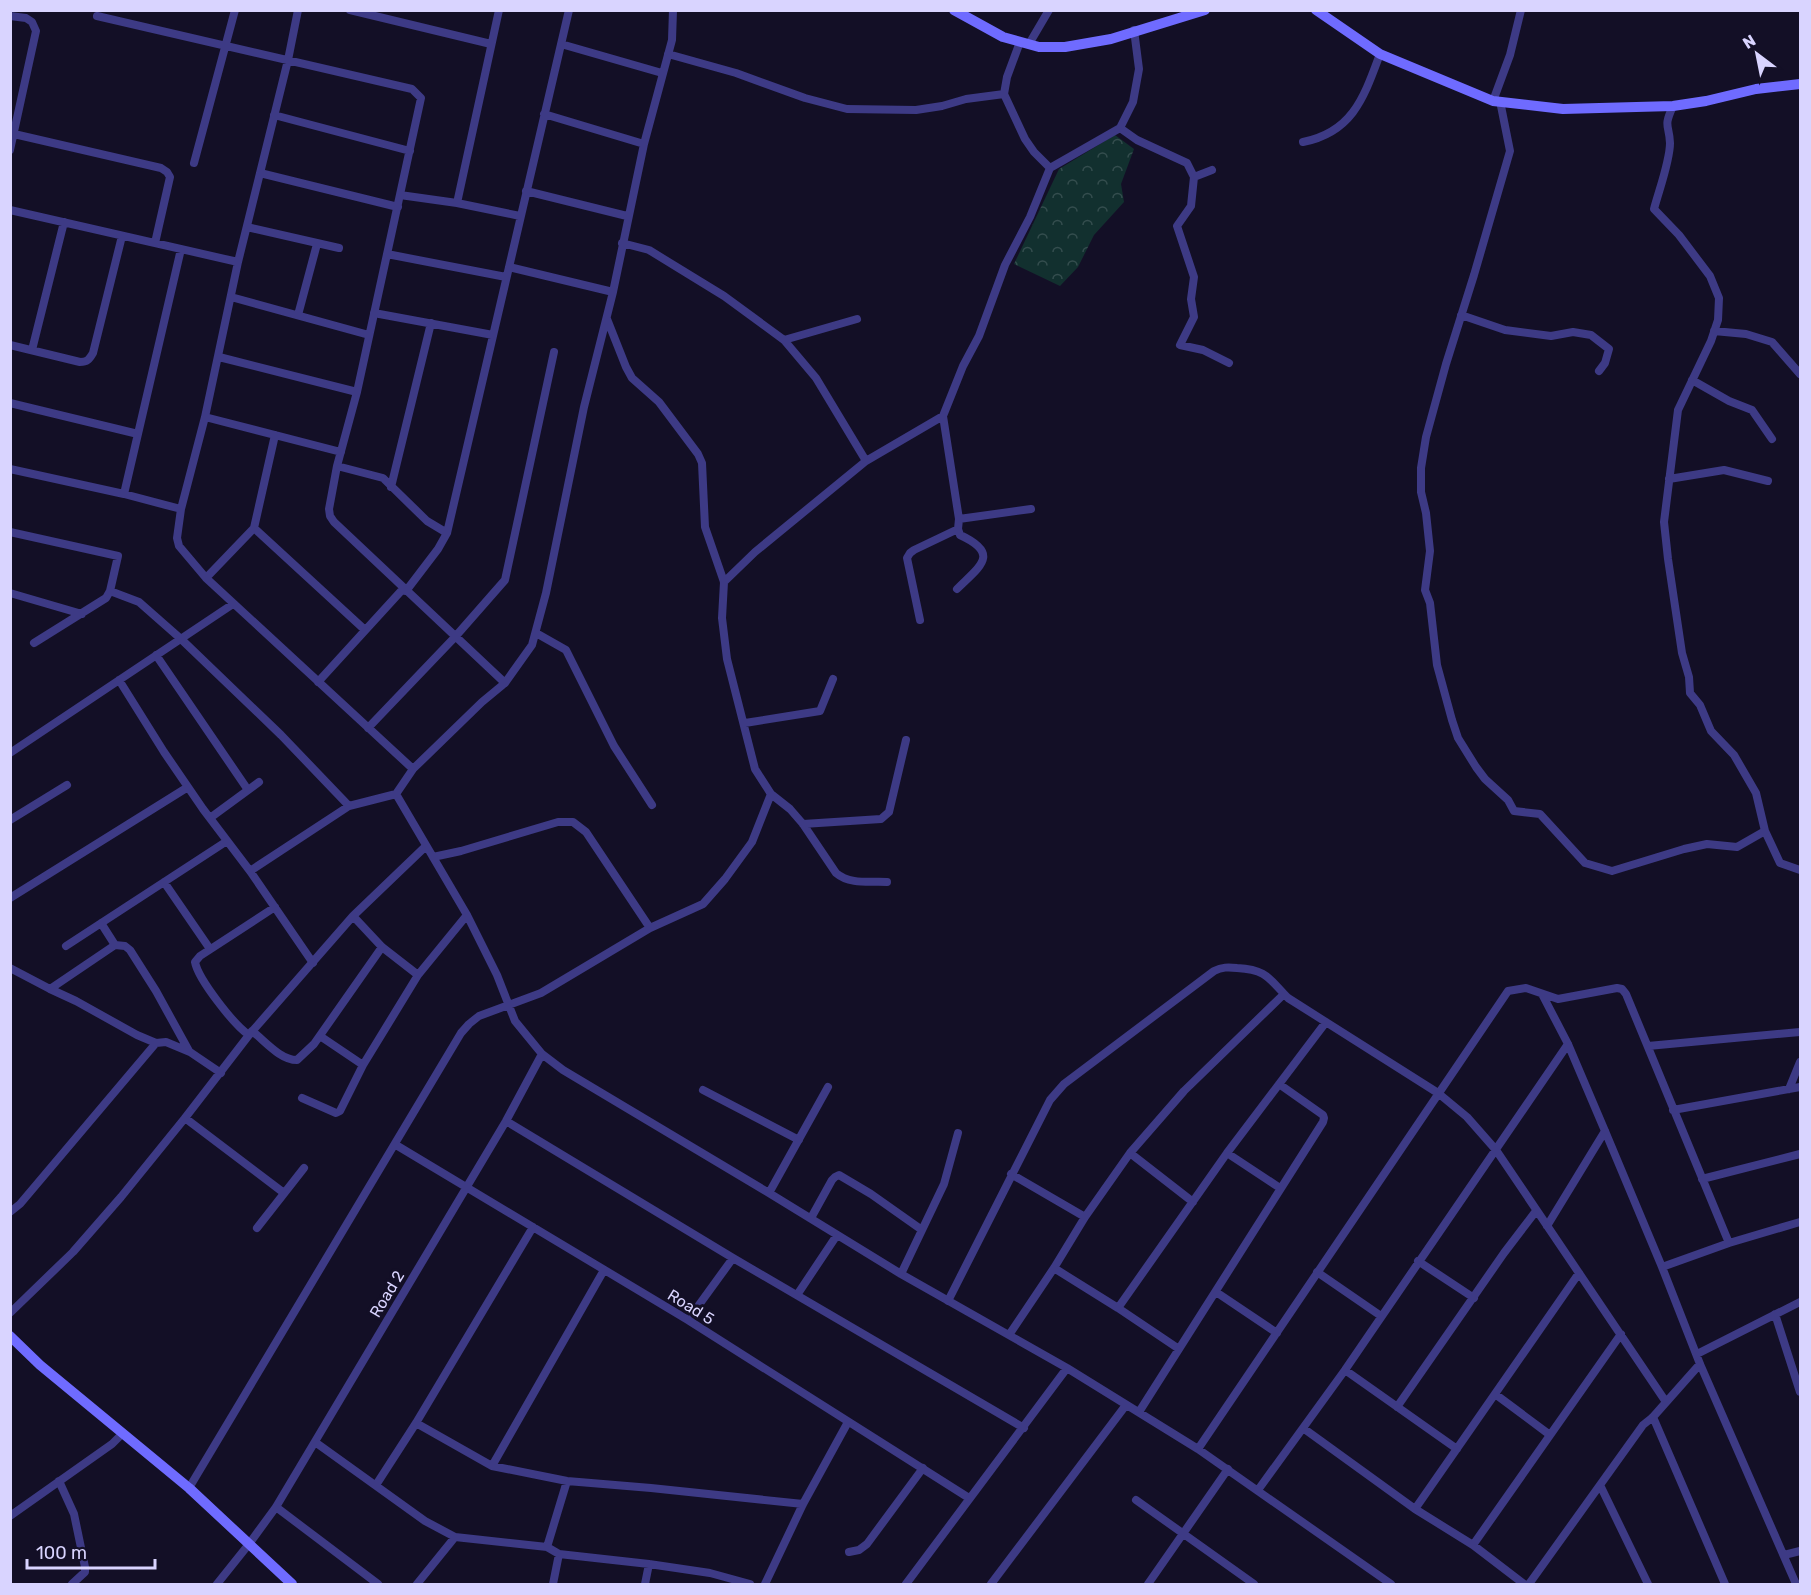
<svg xmlns="http://www.w3.org/2000/svg" width="1811" height="1595" viewBox="0 0 1811 1595" font-family="Rubik,sans-serif">
  <style>
    .forest { fill: url(#forest-crowns) }
    .lines { fill: none; stroke-linecap: round; stroke-linejoin: round }
    .street { stroke: #3d3a85; stroke-width: 8 }
    .secondary { stroke: #6f6bff; stroke-width: 10 }
    .labels { text-anchor: middle; dominant-baseline: central; stroke-width: 6; stroke-linejoin: round; paint-order: stroke }
    .street-label { font-size: 16px; fill: #d9d4ff; stroke: #130f26 }
  </style>
  <defs>
    <pattern id="forest-crowns" width="20" height="18" patternUnits="userSpaceOnUse" patternTransform="scale(1.5)"><rect width="20" height="18" fill="#12302f"/><path d="M2 6a3 3 0 1 1 6 0M12 15a3 3 0 1 1 6 0" fill="none" stroke="#344d4e"/></pattern>
  </defs>
  <rect width="100%" height="100%" fill="#130f26"/>
  <path class="forest" d="M1115,135L1134,149L1121,184L1124,202L1094,235L1078,267L1060,286L1014,264L1059,169Z"/>
  <g class="lines">
    <path class="street" d="M298,10L288,60L238,262L205,417L181,509L177,538L179,546L206,578L413,769
      M350,10L491,44
      M673,10L672,40L644,144L613,292L584,407L546,593L532,645L505,683L482,702L413,769L396,794L467,915L497,975L515,1021L542,1054L563,1070L769,1193L901,1274L1067,1368L1198,1449L1391,1584
      M10,16L26,18L32,22L36,31L10,150
      M97,16L412,89L421,98L357,392L337,466L329,509L330,516L334,522L505,683
      M1020,42L1007,77L1004,94L1025,139L1034,152L1050,168
      M561,44L662,73
      M1029,44L1049,10
      M668,54L736,73L805,98L847,109L916,110L942,106L966,99L1004,94
      M1493,101L1510,55L1521,10
      M1500,101L1510,151L1474,275L1446,364L1426,437L1421,468V492L1426,513L1430,551L1425,590L1430,603L1437,665L1452,720L1458,738L1476,767L1485,779L1508,800L1514,811L1540,814L1585,863L1612,871L1684,849L1707,844L1737,847L1765,831L1756,793L1734,755L1711,731L1700,705L1690,693L1689,677L1682,653L1668,559L1664,522L1678,410L1711,341L1718,320L1719,298L1710,276L1679,235L1654,209C1659,190 1670,161 1670,143C1669,123 1663,128 1673,106
      M544,114L644,144
      M274,115L410,151
      M1120,128L1137,140L1187,163L1194,177L1191,206L1177,226L1194,277L1191,299L1194,317L1180,345L1203,350L1229,363
      M14,134L161,168L167,172L170,177L155,243
      M1303,142C1353,132 1364,97 1380,54
      M194,163L235,10
      M260,173L398,207
      M1194,177L1212,170
      M526,191L627,216
      M400,195L457,203L520,216
      M457,203L499,10
      M10,210L238,262
      M247,227L339,248
      M622,243L649,250L724,296L784,340L816,378L866,461
      M387,254L506,277
      M509,267L613,292
      M231,297L369,335
      M374,313L493,335
      M298,315L317,244
      M1461,315L1505,330L1551,336L1573,332L1591,335L1609,349L1605,363L1599,371
      M607,319L626,367L632,378L659,402L698,454L702,463L705,527L724,582L722,618L727,659L755,769L771,794L790,809L803,824L836,873C850,885 870,881 887,882
      M1714,331L1746,334L1772,342L1800,374
      M784,340L857,319
      M10,345L80,362C87,362 89,360 93,353L122,236
      M32,350L64,222
      M219,357L357,392
      M1692,380L1729,401L1752,410L1772,439
      M10,403L138,434
      M205,417L341,452
      M337,466L383,478L427,521L447,533
      M10,469L124,494L181,509
      M1669,479L1724,470L1768,481
      M391,487L431,323
      M124,494L181,249
      M959,519L1031,509
      M254,528L365,630
      M10,532L118,556L110,591L106,598L34,643
      M206,578L254,528L275,435
      M724,582L755,552L866,461L943,416
      M957,589C980,566 1001,554 960,535L958,529L959,519L943,416L963,366L979,336L1005,265L1030,217L1050,168L1120,128L1133,102L1139,69L1134,30
      M110,591L139,602L181,639L281,735L349,806
      M10,593L82,614
      M920,620L907,558L910,553L914,550L958,529
      M536,633L566,650L614,746L652,805
      M156,655L248,790
      M119,680L164,752L203,809L250,871L313,963
      M318,682L402,590L406,591L438,549L447,533L569,10
      M745,723L820,711L833,679
      M368,728L455,637L505,580L554,352
      M10,753L233,604
      M210,818L259,782
      M10,820L67,785
      M803,824L881,819L889,812L906,740
      M1765,831L1780,863L1800,870
      M433,857L461,851L558,822H573L586,832L650,928
      M250,871L349,806L396,794
      M164,882L210,949
      M10,898L188,787
      M353,916L382,947L418,975
      M101,923L115,945
      M66,946L227,841
      M10,968L50,989L76,1001L137,1035L156,1043L166,1042L190,1052L221,1073
      M50,989L115,945L125,946L130,950L156,991L189,1051
      M1542,994L1568,1044L1605,1131L1662,1267L1700,1364L1796,1584
      M252,1031C265,1041 280,1060 297,1060L314,1044L382,947
      M249,1035C234,1025 198,979 195,962L200,956L275,907
      M320,1036L363,1065
      M1648,1046L1800,1032
      M1789,1089L1800,1062
      M703,1090L799,1140
      M302,1098L336,1113L340,1111L363,1065L418,975L467,915
      M1673,1110L1800,1087
      M185,1118L284,1193
      M506,1121L733,1258L1024,1428
      M396,1145L688,1320L969,1498
      M1130,1153L1193,1202
      M1227,1153L1280,1188
      M1011,1174L1085,1217
      M1702,1179L1800,1154
      M769,1193L828,1087
      M10,1212L20,1204L156,1043
      M811,1218L832,1180L835,1177L839,1175L871,1194L922,1230
      M1547,1226L1605,1131
      M257,1228L304,1168
      M1418,1261L1474,1298
      M1662,1267L1729,1243L1800,1222
      M1054,1268L1118,1308L1179,1349
      M1317,1272L1381,1316
      M901,1274L944,1184L958,1133
      M1216,1292L1277,1333
      M797,1295L837,1235
      M948,1301L1050,1100L1064,1084L1214,971C1222,967 1228,967 1237,968C1268,970 1268,978 1288,998L1438,1093L1467,1117L1496,1150L1666,1402
      M1118,1308L1227,1153L1326,1022
      M10,1313L73,1252L121,1197L185,1118L249,1035L353,916L426,846
      M1775,1314L1800,1392
      M688,1320L733,1258
      M1009,1335L1054,1268L1085,1217L1130,1153L1184,1091L1284,994
      M1697,1354L1800,1302
      M1345,1370L1457,1449
      M1495,1394L1550,1435
      M1397,1407L1504,1253L1536,1211
      M1139,1412L1323,1122L1324,1118L1323,1115L1279,1084
      M1653,1417L1725,1584
      M416,1423L492,1466L567,1481L651,1488L803,1504
      M1303,1428L1415,1509L1473,1545L1524,1584
      M315,1442L425,1521L455,1537L547,1547L559,1554L649,1564L710,1573L750,1584
      M1198,1449L1508,991L1526,988L1558,999L1617,988L1622,989L1626,994L1729,1243
      M492,1466L604,1270
      M59,1481L74,1514L85,1567V1572L72,1584
      M376,1485L416,1423L533,1227
      M1600,1485L1648,1584
      M189,1488L461,1033L469,1024L479,1016L541,993L650,928L703,904L725,879L752,842L771,794
      M1258,1490L1345,1370L1568,1044
      M1136,1500L1254,1584
      M276,1507L378,1584
      M1415,1509L1579,1273
      M10,1516L112,1444L123,1433
      M1473,1545L1621,1334
      M547,1547L567,1481
      M849,1552L859,1550L867,1544L923,1468
      M1784,1555L1800,1551
      M217,1584L249,1544L276,1507L506,1121L542,1054
      M417,1584L455,1537
      M553,1584L559,1554
      M645,1584L649,1564
      M765,1584L803,1504L848,1422
      M906,1584L1067,1368
      M991,1584L1126,1405
      M1148,1584L1228,1469
      M1529,1584L1643,1425L1653,1417L1700,1364"/>
    <path class="secondary" d="M954,10L1003,37L1039,47H1065L1111,39L1205,10
      M1316,10L1380,54L1493,101L1563,109L1673,106L1706,101L1756,89L1800,84
      M10,1336L40,1365L189,1488L292,1584"/>
  </g>
  <g class="labels">
    <g class="street-label">
      <text transform="translate(387 1294) rotate(-59)">Road 2</text>
      <text transform="translate(691 1307) rotate(32)">Road 5</text>
    </g>
  </g>
  <rect width="1811" height="1595" fill="none" stroke="#d9d4ff" stroke-width="24"/>
  <g transform="translate(1757 54) rotate(328)" stroke="#130f26" stroke-width="4.5" paint-order="stroke">
  <path d="M0-4.5L10 22L0 15L-10 22Z" fill="#d9d4ff"/>
  <text y="-9" font-size="16" font-weight="bold" text-anchor="middle" fill="#d9d4ff">N</text>
  </g>
  <path d="M27 1559v9h128v-9" fill="none" stroke="#d9d4ff" stroke-width="3"/>
  <text x="36" y="1559" font-size="18" fill="#d9d4ff" stroke="#130f26" stroke-width="4.5" paint-order="stroke">100 m</text>
</svg>
